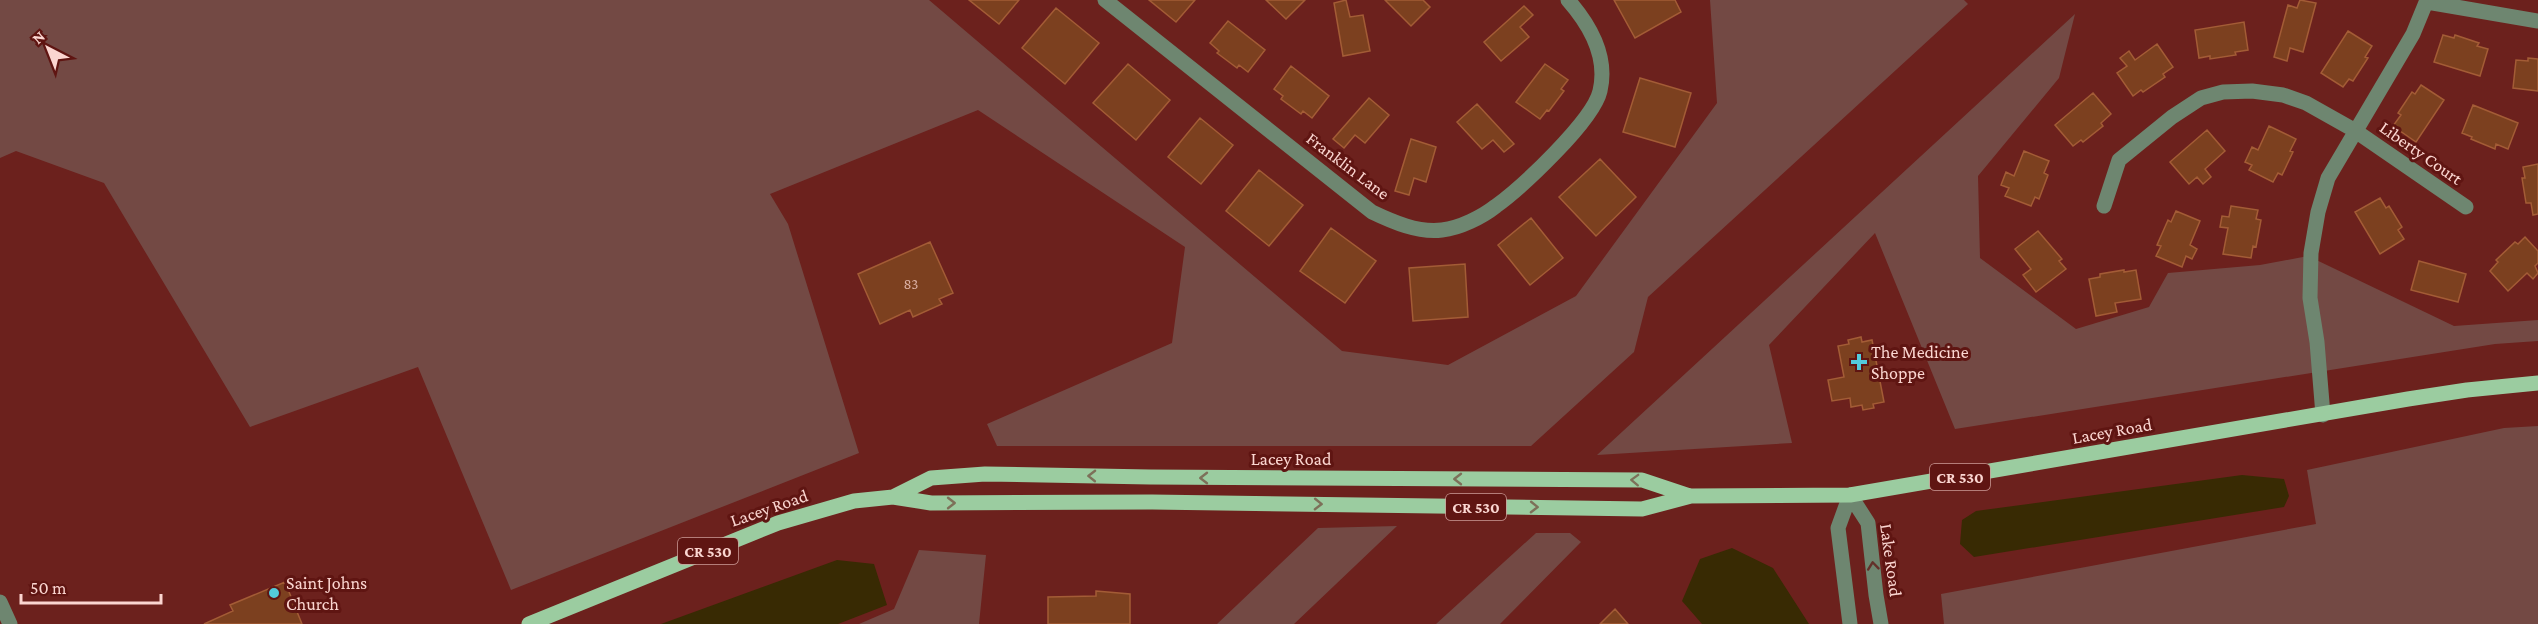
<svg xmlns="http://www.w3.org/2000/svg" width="2538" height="624" viewBox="0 0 2538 624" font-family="'Crimson Pro',serif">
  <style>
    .green { fill: #734944 }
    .water { fill: #382a03 }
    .building { fill: #7c401f; stroke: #a35c36; stroke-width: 1.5 }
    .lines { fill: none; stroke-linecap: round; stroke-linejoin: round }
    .minor { stroke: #6e8670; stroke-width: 15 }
    .major { stroke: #9bcca0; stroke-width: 15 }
    .oneway { stroke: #7d7059 }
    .oneway2 { stroke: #63312a }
    .poi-dot { fill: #53cbdb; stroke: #5f1512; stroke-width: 2 }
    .labels { text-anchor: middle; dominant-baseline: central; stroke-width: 6; stroke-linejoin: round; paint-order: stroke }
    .number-label { font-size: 15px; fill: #dbb0a4 }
    .shield { fill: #5f1512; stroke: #cc9c98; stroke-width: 1.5 }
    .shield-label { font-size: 16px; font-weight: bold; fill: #fbd6d1 }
    .street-label { font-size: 18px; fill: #fbd6d1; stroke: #5f1512 }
    .poi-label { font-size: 18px; fill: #fbd6d1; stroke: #5f1512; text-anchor: start }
  </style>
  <rect width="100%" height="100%" fill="#6c211d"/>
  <path class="green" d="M0,0H929L1342,351L1448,365L1576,296L1717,103L1710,0H1964L1968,4L1648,297L1634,352L1531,446H997L987,424L1172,343L1185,247L978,110L770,194L788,224L859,453L511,590L418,367L250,427L104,183L16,151L0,158Z
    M2075,14L2059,78L1978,176L1980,258L2076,329L2149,307L2168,273L2260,265L2308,256L2454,326L2538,320V341L2495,344L1955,429L1875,233L1769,345L1792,443L1597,455Z
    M2538,426V624H1944L1941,594L2316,524L2307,470L2504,428Z
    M1397,526L1294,624H1217L1318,528Z
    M1536,533H1570L1581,542L1500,624H1436Z
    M919,550L986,555L979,624H859L894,609Z"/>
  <path class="water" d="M2242,475L2284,479L2289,496L2284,507L1974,557L1960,544L1962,520L1976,511Z
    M1732,548L1773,568L1809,624H1702L1682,601L1700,559Z
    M837,560L874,564L887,605L838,624H661Z"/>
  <path class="building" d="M969,0H1019L999,24Z
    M1149,0H1195L1176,22Z
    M1266,0H1305L1286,19Z
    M1346,0L1350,17L1363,15L1370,51L1343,56L1334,3Z
    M1385,0H1423L1430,7L1411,26Z
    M1614,0H1675L1681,12L1635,38Z
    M2300,0L2316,3L2303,52L2290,48L2287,61L2274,57L2288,5L2297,8Z
    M1524,6L1533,15L1520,27L1529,37L1501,61L1484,42Z
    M1056,8L1099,43L1065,84L1022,48Z
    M1228,21L1265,50L1248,72L1239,65L1237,68L1217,53L1219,51L1210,43Z
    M2244,22L2248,50L2235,52L2236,55L2210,59V56L2199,58L2195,30Z
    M2348,31L2372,46L2365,57L2368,58L2353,81L2349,79L2343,87L2321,73Z
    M2443,35L2454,38L2455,35L2479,43L2477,46L2488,49L2480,76L2434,62Z
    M2157,44L2173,67L2163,74L2165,77L2143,92L2141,90L2133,96L2117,73L2127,66L2120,58L2129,51L2135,60Z
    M2528,58L2538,59V91L2513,88L2516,60L2528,61Z
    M1128,64L1170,100L1136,140L1093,103Z
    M1545,64L1568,80L1561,89L1564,91L1549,111L1547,110L1540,119L1516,102Z
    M1291,66L1329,96L1312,118L1303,111L1301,114L1281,99L1283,96L1274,89Z
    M1640,78L1691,93L1675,147L1623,132Z
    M2421,85L2444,100L2416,142L2393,126L2401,115L2398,113L2412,92L2415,94Z
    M2093,93L2111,114L2101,123L2103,126L2083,142L2081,140L2073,146L2055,125Z
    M1369,98L1389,115L1365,143L1355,135L1344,148L1333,139Z
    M1477,104L1514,144L1504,152L1493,140L1482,149L1457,122Z
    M2473,105L2518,123L2508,149L2496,144L2495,149L2471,139L2472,137L2462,133Z
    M1200,118L1233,145L1201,184L1168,157Z
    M2269,126L2296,139L2290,151L2293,152L2282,175L2278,173L2273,182L2249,170L2252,165L2245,162L2252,147L2258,150Z
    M2207,130L2225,151L2205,169L2211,177L2203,184L2197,177L2189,184L2170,162Z
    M1411,139L1436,147L1426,182L1414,178L1409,195L1395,191Z
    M2024,151L2049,161L2044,173L2048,175L2039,199L2035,197L2031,206L2005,196L2009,188L2001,185L2006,172L2014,176Z
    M1600,159L1636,197L1596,236L1559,197Z
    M2538,164V214L2533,215L2531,203H2526L2522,178H2525L2523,167Z
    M1259,170L1303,205L1269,246L1226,211Z
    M2380,198L2386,208L2389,206L2402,227L2398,230L2404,239L2380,254L2355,212Z
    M2231,206L2258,210L2256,219L2261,220L2256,247L2253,246L2251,258L2223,254L2228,228L2220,227L2222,216L2229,217Z
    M2176,211L2200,221L2190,245L2197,249L2192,259L2186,256L2182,267L2156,256L2161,246L2157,245L2168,220L2171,222Z
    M1531,218L1563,258L1530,285L1498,245Z
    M1331,228L1376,261L1345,303L1300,271Z
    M2038,231L2062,259L2059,261L2066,269L2036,292L2023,275L2031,269L2015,249Z
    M2525,237L2538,251V263L2535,266L2538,273L2533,279L2527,273L2508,291L2490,271L2498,262L2496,260L2515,242L2518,244Z
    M930,242L953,293L939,299L942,304L913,317L910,310L880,324L858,274Z
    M2419,261L2466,274L2458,302L2411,290Z
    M1465,264L1468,317L1413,321L1409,268Z
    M2124,270V272L2136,270L2141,299L2115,303L2117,312L2096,316L2089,279L2100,277V274Z
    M1861,337L1862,342L1872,340L1884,402L1873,404L1874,408L1863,410L1862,405L1851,407L1850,398L1832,401L1828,380L1844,377L1838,346L1849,344L1848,340Z
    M285,582L302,624H204L233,611L230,605Z
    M1096,591L1130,594V624H1048V597L1096,596Z
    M1615,609L1628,624H1600Z"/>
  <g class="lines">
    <path class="minor" d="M1105,0L1372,212C1393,222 1418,233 1442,230C1460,228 1482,217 1496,206C1522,187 1593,121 1600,91C1608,57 1590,25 1568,0
      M2427,2L2538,21
      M2104,206L2119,160L2172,117L2201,98L2223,92L2252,91L2283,95L2306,103L2354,130L2466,207
      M2323,415L2317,342L2310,298L2311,253L2318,212L2328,178L2413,34L2427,0
      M1850,495L1868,523L1876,595L1881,624
      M1850,495L1838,528L1850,624
      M0,602L10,624"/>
    <path class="major" d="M893,497L931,478L985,474L1150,477L1642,480L1690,496
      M529,624L778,523L854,501L893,497L931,503L1152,502L1642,509L1691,496L1850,495L2408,399L2467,390L2538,383"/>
  </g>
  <defs><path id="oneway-chevron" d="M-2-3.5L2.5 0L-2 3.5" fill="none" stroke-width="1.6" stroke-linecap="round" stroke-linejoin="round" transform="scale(1.5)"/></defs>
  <g class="oneway">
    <use href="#oneway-chevron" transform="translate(1092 476) rotate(-179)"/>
    <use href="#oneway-chevron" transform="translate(1204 478) rotate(-180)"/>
    <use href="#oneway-chevron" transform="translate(1458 479) rotate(-180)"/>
    <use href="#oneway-chevron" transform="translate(1635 480) rotate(-178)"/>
    <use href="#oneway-chevron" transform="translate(951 503)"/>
    <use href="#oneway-chevron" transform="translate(1318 504) rotate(1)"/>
    <use href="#oneway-chevron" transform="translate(1534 507) rotate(1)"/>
  </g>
  <use class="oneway2" href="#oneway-chevron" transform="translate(1873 566) rotate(-96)"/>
  <g class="poi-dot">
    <path d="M1856 353h6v6h6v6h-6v6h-6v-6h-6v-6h6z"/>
    <circle cx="274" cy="593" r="6"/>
  </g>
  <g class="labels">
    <g class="number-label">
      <text x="911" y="284">83</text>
    </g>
    <g class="shield">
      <rect x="1930" y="464" width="60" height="26" rx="4.5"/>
      <rect x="1446" y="494" width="60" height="26" rx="4.5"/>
      <rect x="678" y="538" width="60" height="26" rx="4.5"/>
    </g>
    <g class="shield-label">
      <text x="1960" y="477">CR 530</text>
      <text x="1476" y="507">CR 530</text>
      <text x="708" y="551">CR 530</text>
    </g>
    <g class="street-label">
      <text transform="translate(2421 153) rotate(35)">Liberty Court</text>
      <text transform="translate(1348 166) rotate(37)">Franklin Lane</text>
      <text transform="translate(2112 431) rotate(-10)">Lacey Road</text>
      <text x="1291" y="459">Lacey Road</text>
      <text transform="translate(769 508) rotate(-19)">Lacey Road</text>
      <text transform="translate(1891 560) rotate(82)">Lake Road</text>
    </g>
    <g class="poi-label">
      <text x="1871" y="352">The Medicine<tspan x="1871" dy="21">Shoppe</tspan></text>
      <text x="286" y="583">Saint Johns<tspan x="286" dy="21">Church</tspan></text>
    </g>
  </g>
  <g transform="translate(48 48) rotate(318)" stroke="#5f1512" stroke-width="4.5" paint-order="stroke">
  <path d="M0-4.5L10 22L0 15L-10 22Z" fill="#fbd6d1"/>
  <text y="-9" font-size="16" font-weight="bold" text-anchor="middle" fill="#fbd6d1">N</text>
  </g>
  <path d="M21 594v9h140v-9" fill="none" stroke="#fbd6d1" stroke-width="3"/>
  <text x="30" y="594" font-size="18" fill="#fbd6d1" stroke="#5f1512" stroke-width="4.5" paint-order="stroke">50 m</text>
</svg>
